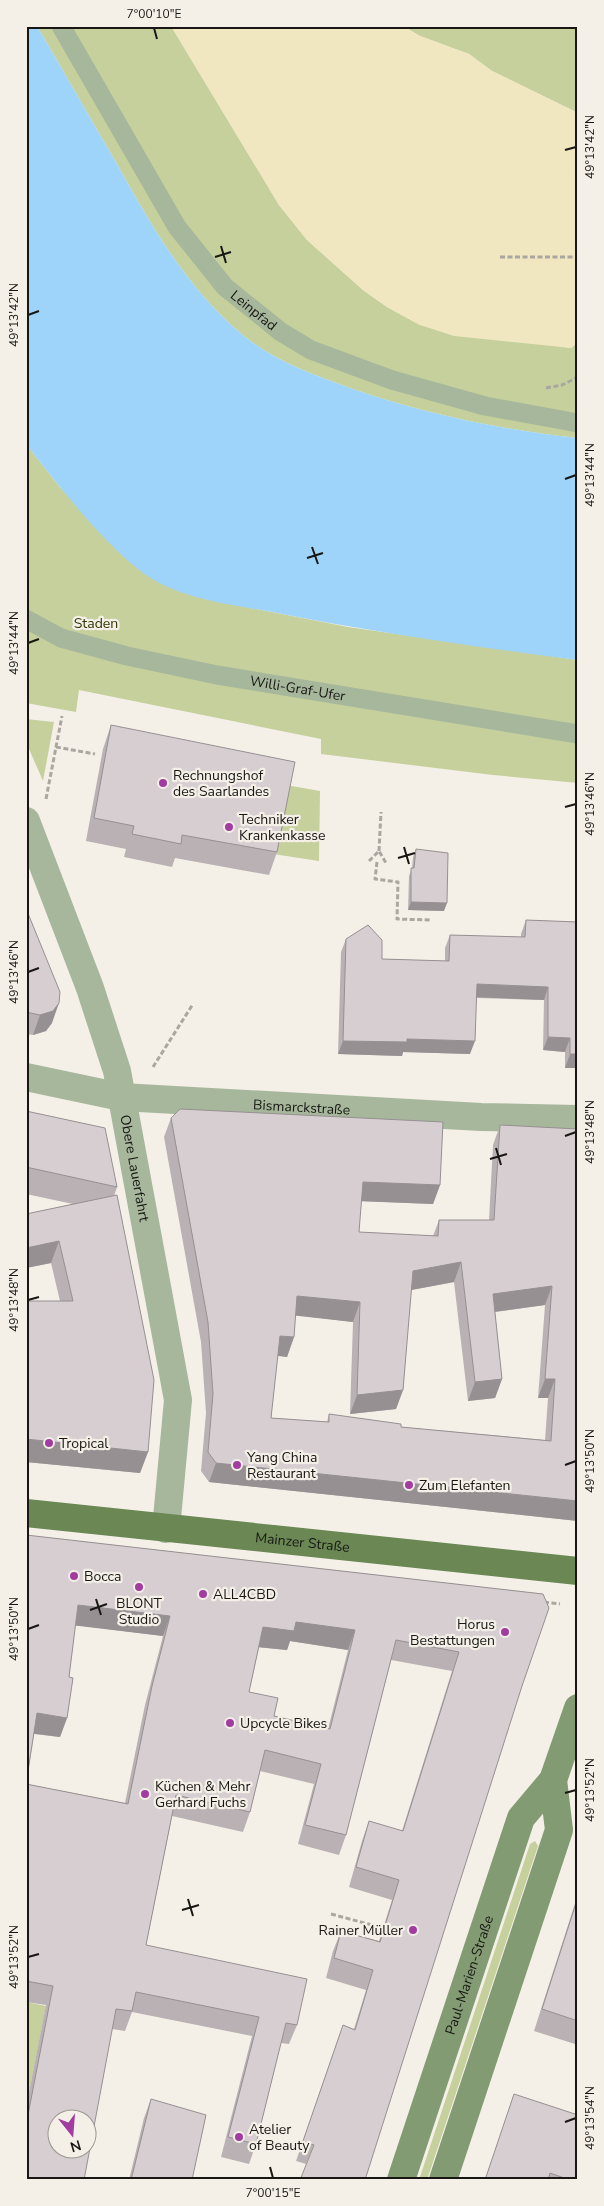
<svg xmlns="http://www.w3.org/2000/svg" width="604" height="2206" viewBox="0 0 604 2206" font-family="'Nunito Sans',sans-serif">
  <style>
    .green { fill: #c5d09c }
    .sand { fill: #f0e7c1 }
    .water { fill: #9ed4f9 }
    .lines { fill: none; stroke-linecap: round; stroke-linejoin: round }
    .path { stroke: #aaa7a1; stroke-width: 3; stroke-dasharray: 5 2.5; stroke-linecap: butt }
    .service { stroke: #a7b79c; stroke-width: 19 }
    .minor { stroke: #a7b79c; stroke-width: 28 }
    .secondary { stroke: #839b72; stroke-width: 28 }
    .primary { stroke: #6a8754; stroke-width: 28 }
    .wall { fill: #b9b1b4; fill-rule: evenodd }
    .shaded-wall { fill: #969092 }
    .building { fill: #d7ced1; stroke: #969092; fill-rule: evenodd }
    .ticks { fill: none; stroke: #181714; stroke-width: 2 }
    .poi-dot { fill: #a23ca1; stroke: #f4f0e8; stroke-width: 2 }
    .labels { text-anchor: middle; dominant-baseline: central; stroke-width: 4.5; stroke-linejoin: round; paint-order: stroke }
    .street-label { font-size: 14px; fill: #181714; stroke: #f4f0e8 }
    .park-label { font-size: 14px; fill: #2f3600; stroke: #f4f0e8 }
    .poi-label { font-size: 14px; fill: #181714; stroke: #f4f0e8; text-anchor: start }
    .neatline { fill: none; stroke: #181714; stroke-width: 2 }
    .ticks-label { font-size: 12px; text-anchor: middle; fill: #181714 }
  </style>
  <rect width="100%" height="100%" fill="#f4f0e8"/>
  <path class="green" d="M37,26H171L279,205L307,240L363,290L387,307L420,325L571,348L578,342V438C494,429 410,411 331,381C301,370 270,357 244,336C188,290 152,227 117,164C90,118 64,72 37,26Z
    M403,26H578V113L492,71L469,54L420,36Z
    M26,444L59,486L120,553L144,573L205,599L348,627L578,660V783L493,775L321,754V739L79,690L76,712L26,703Z
    M26,719L54,722L43,781L26,742Z
    M286,785L320,791L319,861L273,854Z
    M535,1841L538,1846L427,2180H419L530,1844Z
    M26,2002L46,2006L26,2108Z"/>
  <path class="sand" d="M171,26H403L420,36L469,54L492,71L578,113V342L571,348L454,336L420,325L387,307L363,290L307,240L279,205Z"/>
  <path class="water" d="M26,26H37C64,72 90,118 117,164C152,227 188,290 244,336C270,357 301,370 331,381C410,411 494,429 578,438V660C475,647 373,632 272,612C229,604 179,599 143,573C101,541 59,486 26,444Z"/>
  <g class="lines">
    <path class="path" d="M575,142H578
      M500,257H578
      M546,388L562,385L578,377
      M56,747L95,754
      M46,799L62,716
      M379,851L381,812
      M369,861L379,851L386,863
      M377,862L375,879L398,882L397,919L430,920
      M153,1067L193,1004
      M544,1602L560,1604
      M331,1914L383,1928"/>
    <g class="service">
      <path id="s1" d="M61,26L177,227L225,287L281,332L311,350L392,380L485,406L578,423"/>
      <path id="s2" d="M26,619L61,638L127,656L217,675L578,734"/>
    </g>
    <g class="minor">
      <path id="s3" d="M26,821L90,988L117,1071L178,1400L166,1529"/>
      <path id="s4" d="M26,1077L121,1097L481,1117L578,1119"/>
    </g>
    <g class="secondary">
      <path id="s5" d="M401,2180L521,1818L553,1780L578,1708"/>
      <path d="M443,2180L559,1830L553,1780"/>
    </g>
    <path class="primary" id="s6" d="M26,1513L578,1571"/>
  </g>
  <path class="wall" d="M578,104V137L575,136L577,107Z
    M111,725L277,852L269,875L175,858L172,867L124,857L126,849L86,841L103,749Z
    M416,849L444,911L408,910L409,876L412,868L413,857Z
    M26,911L52,1023L46,1031L33,1035L26,1034Z
    M526,920L578,922V1068H565V1052L543,1050L544,1000L476,998L470,1054L403,1052L402,1056L338,1054L341,952L346,939L382,959L445,961V948L450,935L521,937V934Z
    M26,1111L117,1187L114,1196L148,1452L140,1473L26,1462V1301H60L51,1263L26,1268V1214L73,1204L26,1194Z
    M171,1118L440,1185L433,1204L361,1201L359,1232L433,1236L439,1220H489L493,1145L500,1125L578,1129V1521L209,1482L201,1471L206,1413L201,1342L164,1137ZM454,1282L468,1401L495,1398L502,1379L495,1312L545,1305L538,1398H548L545,1440L401,1427L329,1414L327,1422L271,1418L277,1356L287,1357L294,1337L295,1315L353,1322L350,1414L396,1409L403,1390L411,1290Z
    M26,1535L543,1594L306,2164L296,2161L343,2025L354,2029L366,1990L326,1978L333,1951L341,1931L379,1941L392,1900L349,1887L362,1841L369,1821L402,1831L452,1671L391,1660L346,1835L339,1855L298,1844L314,1784L260,1771L250,1812L243,1832L172,1816L146,1945L297,2025L289,2044L281,2043L256,2144L249,2164L221,2157L252,2036L132,2012L125,2031L112,2029L26,2180V2108L46,2005L26,2002ZM75,1625L163,1636L145,1705L125,1803L26,1784L34,1734L60,1737L67,1718L69,1677ZM290,1641L348,1650L328,1729L274,1716L249,1692L259,1647L287,1650Z
    M578,1894V2045L534,2031Z
    M514,2094L578,2180H485Z
    M151,2099L192,2180H129L144,2118Z"/>
  <path class="shaded-wall" d="M577,129L578,137L575,136Z
    M411,902L447,903L444,911L408,910Z
    M477,984L548,987L544,1000L472,997Z
    M59,1003L52,1023L46,1031L33,1035L40,1015Z
    M548,1037L570,1038L565,1052L543,1050Z
    M407,1039L475,1041L470,1054L403,1052L402,1056L338,1054L343,1041Z
    M570,1054H578V1068H565Z
    M363,1182L440,1185L433,1204L356,1201Z
    M59,1241L51,1263L26,1268V1248Z
    M461,1262L454,1282L406,1291L413,1271Z
    M552,1286L545,1305L486,1313L493,1294Z
    M297,1296L360,1302L353,1322L290,1315Z
    M280,1336L294,1337L287,1357L273,1355Z
    M502,1379L495,1398L468,1401L475,1382Z
    M545,1379H555L548,1398H538Z
    M403,1390L396,1409L350,1414L357,1395Z
    M26,1439L148,1452L140,1473L26,1462Z
    M216,1463L578,1501V1521L209,1482Z
    M78,1605L170,1616L163,1636L71,1625Z
    M296,1622L355,1630L348,1650L290,1641L287,1650L256,1647L263,1627Z
    M37,1713L67,1718L60,1737L29,1733Z"/>
  <path class="building" d="M111,725L295,762L277,852L182,835L181,844L132,834L134,826L94,818Z
    M416,849L448,853L447,903L411,902V868H414Z
    M26,911H27L60,992L59,1003L53,1011L40,1015L26,1012Z
    M526,920L578,922V1054H570V1038L548,1037V987L477,984L475,1041L407,1039V1042L343,1041L346,939L368,925L382,940V959L449,961L450,935L525,937Z
    M180,1109L443,1122L440,1185L363,1182L359,1232L438,1236L439,1220H494L500,1125L578,1129V1501L216,1463L208,1452L213,1394L208,1322L171,1118ZM461,1262L475,1382L502,1379L493,1294L552,1286L545,1379H555L551,1441L401,1427V1424L329,1414V1422L271,1418L280,1336L294,1337L297,1296L360,1302L357,1395L403,1390L413,1271Z
    M26,1111L105,1128L117,1187L26,1167Z
    M117,1195L154,1380L148,1452L26,1439V1301H73L59,1241L26,1248V1214Z
    M26,1535L543,1594L549,1608L522,1686L365,2180H300L314,2145L303,2141L343,2025L355,2030L373,1970L334,1958L341,1931L380,1942L399,1880L356,1867L369,1821L403,1831L459,1652L396,1640L346,1835L305,1825L321,1764L265,1750L250,1812L176,1795L146,1945L307,1979L297,2025L286,2023L256,2144L228,2137L259,2017L136,1992L132,2011L116,2009L84,2180H26V2125L53,1986L26,1981ZM78,1605L170,1616L152,1686L128,1804L26,1784L37,1713L67,1718L73,1678L69,1677ZM296,1622L355,1630L330,1729L274,1716L278,1698L249,1692L263,1627L294,1631ZM58,2118H88V2148H58Z
    M578,1897V2021L542,2009Z
    M514,2094L578,2115V2180H570L550,2173L548,2180H485Z
    M151,2099L206,2115L192,2180H131Z"/>
  <path class="ticks" d="M154,28L157,39M565,150L576,147M221,246L226,263M215,257L231,252M28,315L39,311M565,479L576,475M312,547L318,564M307,558L323,553M28,643L39,639M565,807L576,804M404,847L409,864M398,858L415,853M28,972L39,968M565,1136L576,1132M496,1148L501,1165M490,1159L507,1154M28,1300L39,1297M565,1465L576,1461M96,1599L101,1615M90,1610L107,1604M28,1629L39,1625M565,1793L576,1790M188,1899L193,1916M182,1910L199,1905M28,1957L39,1954M565,2122L576,2118M270,2167L273,2178"/>
  <g class="poi-dot">
    <circle cx="163" cy="783" r="5"/>
    <circle cx="229" cy="827" r="5"/>
    <circle cx="49" cy="1443" r="5"/>
    <circle cx="237" cy="1465" r="5"/>
    <circle cx="409" cy="1485" r="5"/>
    <circle cx="74" cy="1576" r="5"/>
    <circle cx="139" cy="1587" r="5"/>
    <circle cx="203" cy="1594" r="5"/>
    <circle cx="505" cy="1632" r="5"/>
    <circle cx="230" cy="1723" r="5"/>
    <circle cx="145" cy="1794" r="5"/>
    <circle cx="413" cy="1930" r="5"/>
    <circle cx="239" cy="2137" r="5"/>
  </g>
  <g class="labels">
    <g class="street-label">
      <text stroke="none"><textPath href="#s1" startOffset="346">Leinpfad</textPath></text>
      <text stroke="none"><textPath href="#s2" startOffset="282">Willi-Graf-Ufer</textPath></text>
      <text stroke="none"><textPath href="#s4" startOffset="278">Bismarckstraße</textPath></text>
      <text stroke="none"><textPath href="#s3" startOffset="365">Obere Lauerfahrt</textPath></text>
      <text stroke="none"><textPath href="#s6" startOffset="278">Mainzer Straße</textPath></text>
      <text stroke="none"><textPath href="#s5" startOffset="216">Paul-Marien-Straße</textPath></text>
    </g>
    <g class="park-label">
      <text x="96" y="623">Staden</text>
    </g>
    <g class="poi-label">
      <text x="173" y="775">Rechnungshof<tspan x="173" dy="16">des Saarlandes</tspan></text>
      <text x="239" y="819">Techniker<tspan x="239" dy="16">Krankenkasse</tspan></text>
      <text x="59" y="1443">Tropical</text>
      <text x="247" y="1457">Yang China<tspan x="247" dy="16">Restaurant</tspan></text>
      <text x="419" y="1485">Zum Elefanten</text>
      <text x="84" y="1576">Bocca</text>
      <text x="213" y="1594">ALL4CBD</text>
      <text x="139" y="1603" text-anchor="middle">BLONT<tspan x="139" dy="16">Studio</tspan></text>
      <text x="495" y="1624" text-anchor="end">Horus<tspan x="495" dy="16">Bestattungen</tspan></text>
      <text x="240" y="1723">Upcycle Bikes</text>
      <text x="155" y="1786">Küchen &amp; Mehr<tspan x="155" dy="16">Gerhard Fuchs</tspan></text>
      <text x="403" y="1930" text-anchor="end">Rainer Müller</text>
      <text x="249" y="2129">Atelier<tspan x="249" dy="16">of Beauty</tspan></text>
    </g>
  </g>
  <rect width="604" height="2206" fill="none" stroke="#f4f0e8" stroke-width="55"/>
  <g transform="translate(72 2134) rotate(163)"><circle r="24" fill="#f4f0e8" stroke="#9c9993"/>
  <path d="M0-4L9 19L0 12L-9 19Z" fill="#a23ca1"/>
  <text y="-8" font-size="14" font-weight="bold" text-anchor="middle" fill="#181714">N</text>
  </g>
  <rect x="28" y="28" width="548" height="2150" class="neatline"/>
  <g class="ticks-label">
    <text x="154" y="18">7°00'10"E</text>
    <text transform="translate(590 147) rotate(-90)" y="4">49°13'42"N</text>
    <text transform="translate(14 315) rotate(-90)" y="4">49°13'42"N</text>
    <text transform="translate(590 475) rotate(-90)" y="4">49°13'44"N</text>
    <text transform="translate(14 643) rotate(-90)" y="4">49°13'44"N</text>
    <text transform="translate(590 804) rotate(-90)" y="4">49°13'46"N</text>
    <text transform="translate(14 972) rotate(-90)" y="4">49°13'46"N</text>
    <text transform="translate(590 1132) rotate(-90)" y="4">49°13'48"N</text>
    <text transform="translate(14 1300) rotate(-90)" y="4">49°13'48"N</text>
    <text transform="translate(590 1461) rotate(-90)" y="4">49°13'50"N</text>
    <text transform="translate(14 1629) rotate(-90)" y="4">49°13'50"N</text>
    <text transform="translate(590 1790) rotate(-90)" y="4">49°13'52"N</text>
    <text transform="translate(14 1957) rotate(-90)" y="4">49°13'52"N</text>
    <text transform="translate(590 2118) rotate(-90)" y="4">49°13'54"N</text>
    <text x="273" y="2197">7°00'15"E</text>
  </g>
</svg>
